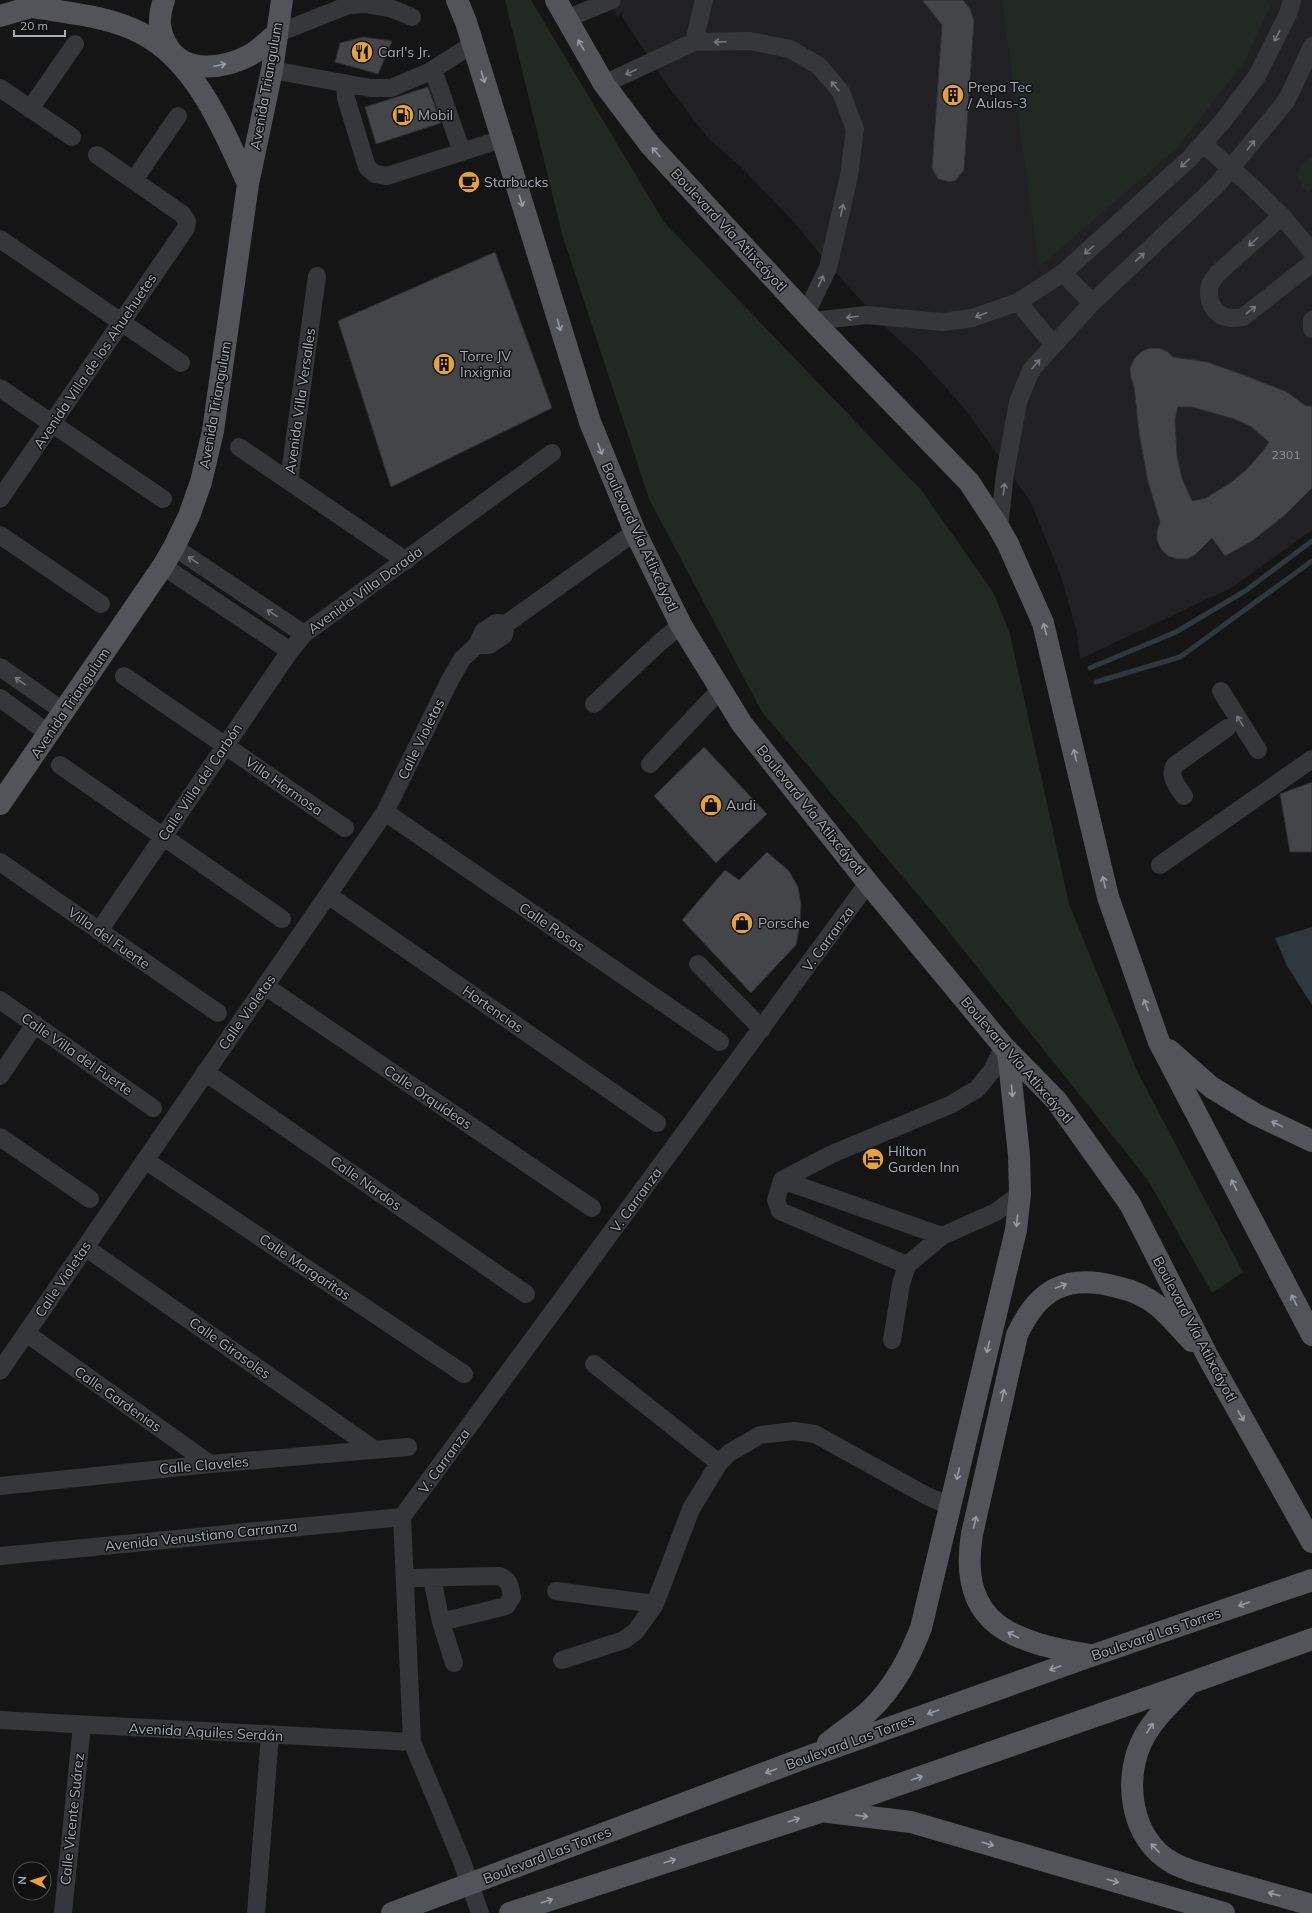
<svg xmlns="http://www.w3.org/2000/svg" width="1312" height="1913" viewBox="0 0 1312 1913" font-family="Mulish,sans-serif">
  <style>
    .built { fill: #212123 }
    .green { fill: #212922 }
    .water { fill: #2f383e }
    .lines { fill: none; stroke-linecap: round; stroke-linejoin: round }
    .stream { stroke: #2f383e; stroke-width: 5 }
    .building { fill: #444549; stroke: #2f2f32; fill-rule: evenodd }
    .minor { stroke: #36373b; stroke-width: 18 }
    .major { stroke: #52545a; stroke-width: 22 }
    .oneway { stroke: #74787f }
    .oneway2 { stroke: #969ba4 }
    .labels { text-anchor: middle; dominant-baseline: central; stroke-width: 3; stroke-linejoin: round; paint-order: stroke }
    .number-label { font-size: 12px; fill: #8e939b }
    .poi-label { font-size: 14px; fill: #a7adb6; stroke: #101011; text-anchor: start }
    .street-label { font-size: 14px; fill: #a7adb6; stroke: #101011 }
  </style>
  <rect width="100%" height="100%" fill="#151516"/>
  <path class="built" d="M608,0H1312V530L1233,587L1080,659L1077,633L1061,576L1031,503L982,432L959,402L918,357L888,330L837,274L792,220L742,168L708,138L667,85L621,15L625,10L617,17Z"/>
  <path class="green" d="M505,0H531L664,222L922,491L993,592L1010,634L1069,904L1137,1071L1243,1272L1212,1293L1148,1180L937,917L762,712L649,499L562,234Z
    M1002,0H1273L1245,61L1177,148L1039,267Z
    M1312,156V189L1307,192L1299,182L1297,173L1302,164Z"/>
  <path class="water" d="M1312,927V1005L1287,966L1275,938Z"/>
  <g class="lines">
    <path class="stream" d="M1090,668L1176,632L1245,591L1312,541
      M1096,682L1180,657L1312,561"/>
  </g>
  <path class="building" d="M922,0H963L970,9L974,20L964,170L956,180L950,182L938,179L932,168L942,25Z
    M363,37L392,41L378,74L335,62L340,43Z
    M428,87L441,123L376,144L365,107Z
    M495,252L552,408L391,487L338,321Z
    M1149,348H1159L1168,352L1173,357L1207,362L1244,375L1287,392L1306,406H1312V488L1285,515L1252,541L1225,556L1212,538L1195,555L1187,559H1177L1168,556L1161,549L1157,540V530L1160,522L1148,482L1139,433L1134,387L1131,378L1130,368L1134,359L1141,352ZM1178,407H1192L1234,419L1250,426L1269,442L1262,452L1246,470L1230,483L1206,498L1192,501L1182,478L1177,456L1175,420Z
    M704,747L767,814L716,863L654,796Z
    M1312,782V852H1290L1280,794Z
    M767,852L789,871L798,887L801,905L800,925L796,945L751,993L682,920L725,870L739,880Z"/>
  <g class="lines">
    <path class="minor" d="M566,19L612,0
      M276,34L349,5L366,4L390,8L412,17
      M694,42L704,0
      M272,70L371,88H391L429,72L473,44
      M433,70L462,152
      M345,83L346,98L367,167L375,174L387,176L502,139
      M604,84L694,42L750,41L790,49L819,66L841,92L855,129L849,176L828,268L806,313
      M0,88L72,137
      M30,109L75,44
      M1203,144L1249,184L1282,216L1312,252
      M134,180L178,116
      M1282,216L1217,274C1215,278 1211,281 1210,285C1208,290 1209,296 1210,301C1216,317 1227,320 1243,317L1312,263
      M0,239L181,363
      M1063,273L1092,303
      M1018,302L1053,344
      M1312,320V329
      M813,321L866,315L942,322L972,318L1018,302L1063,273L1189,159L1223,121L1257,76L1288,14L1292,0
      M0,388L163,499
      M239,447L406,561
      M289,481L317,276
      M0,499L186,228L187,221L182,214L97,155
      M999,528L1005,474L1018,402L1031,370L1092,303L1216,186L1287,100L1312,46
      M0,535L101,604
      M174,547L304,634
      M163,566L290,651
      M477,645H489L504,635L506,624L635,532
      M0,667L63,711
      M124,676L345,828
      M1221,691L1258,750
      M0,698L48,733
      M594,704L659,643L681,625
      M650,764L720,690
      M60,765L282,919
      M1184,796C1177,786 1168,776 1175,765L1227,728
      M385,812L720,1042
      M0,862L218,1013
      M1160,865L1312,759
      M328,895L657,1123
      M99,931L290,651L304,634L552,453
      M698,964L762,1029
      M265,986L592,1208
      M0,1000L153,1108
      M205,1072L526,1294
      M0,1076L35,1024
      M0,1137L90,1199
      M145,1160L464,1374
      M782,1180L832,1154L950,1105L977,1089L991,1072L1004,1047
      M85,1247L375,1450
      M907,1265L780,1211L776,1200L782,1180L942,1236
      M26,1333L210,1464
      M892,1340L901,1284L907,1265L942,1236L996,1212L1020,1194
      M594,1364L719,1463
      M0,1371L385,812L450,680L462,659L477,645L483,632L496,623L506,624
      M0,1486L210,1464L408,1447
      M402,1517L868,883
      M402,1517L412,1742L461,1859L480,1913
      M0,1556L402,1517
      M405,1578L499,1576C510,1580 510,1586 512,1597L506,1606L441,1622
      M432,1578L441,1622L454,1663
      M556,1591L655,1604L691,1509L719,1463L729,1453L760,1435L794,1431L815,1434L927,1496L950,1506
      M562,1660L624,1640L636,1631L655,1604
      M0,1720L412,1742
      M63,1913L82,1725
      M256,1913L270,1735"/>
    <path class="major" d="M164,0C158,17 158,31 168,47C185,74 224,69 250,55C259,50 268,41 276,34
      M457,0L466,22L590,422L635,532L681,625L742,724L868,883L1004,1047L1056,1100L1130,1204L1208,1357L1312,1542
      M556,0L604,84L650,145L813,321L969,482L999,528L1008,544L1043,623L1108,897L1159,1042L1312,1335
      M32,7C68,13 109,16 141,33C196,61 224,131 248,184
      M0,16L45,3
      M0,804L163,566L174,547L189,516L201,482L213,431L248,184L272,70L282,0
      M1169,1050L1211,1087L1255,1114L1312,1141
      M1090,1655C1015,1642 957,1627 972,1534L1017,1335C1038,1289 1067,1273 1117,1287C1131,1290 1147,1297 1158,1306C1170,1316 1181,1330 1192,1341
      M1187,1686C1172,1702 1155,1717 1144,1737C1122,1777 1130,1840 1173,1863C1190,1872 1209,1876 1227,1881C1256,1889 1284,1897 1312,1905
      M828,1743C841,1732 857,1722 869,1711C894,1688 909,1658 921,1628L1016,1230L1020,1194L1019,1155L1008,1052
      M828,1812L911,1822L1224,1913
      M392,1913L810,1756L1091,1656L1312,1580
      M510,1913L823,1811L1190,1683L1312,1639"/>
  </g>
  <defs><path id="oneway-shaft" d="M-6 0H5M1.5-3L5.5 0L1.5 3" fill="none" stroke-width="1.6" stroke-linecap="round" stroke-linejoin="round"/></defs>
  <g class="oneway">
    <use href="#oneway-shaft" transform="translate(1277 36) rotate(117)"/>
    <use href="#oneway-shaft" transform="translate(720 42) rotate(178)"/>
    <use href="#oneway-shaft" transform="translate(631 72) rotate(155)"/>
    <use href="#oneway-shaft" transform="translate(835 86) rotate(-130)"/>
    <use href="#oneway-shaft" transform="translate(1251 145) rotate(-51)"/>
    <use href="#oneway-shaft" transform="translate(1185 163) rotate(137)"/>
    <use href="#oneway-shaft" transform="translate(842 210) rotate(-77)"/>
    <use href="#oneway-shaft" transform="translate(1253 242) rotate(138)"/>
    <use href="#oneway-shaft" transform="translate(1089 250) rotate(138)"/>
    <use href="#oneway-shaft" transform="translate(1140 257) rotate(-43)"/>
    <use href="#oneway-shaft" transform="translate(821 281) rotate(-65)"/>
    <use href="#oneway-shaft" transform="translate(1251 310) rotate(-38)"/>
    <use href="#oneway-shaft" transform="translate(981 315) rotate(159)"/>
    <use href="#oneway-shaft" transform="translate(852 317) rotate(173)"/>
    <use href="#oneway-shaft" transform="translate(1036 364) rotate(-48)"/>
    <use href="#oneway-shaft" transform="translate(1004 489) rotate(-83)"/>
    <use href="#oneway-shaft" transform="translate(193 560) rotate(-146)"/>
    <use href="#oneway-shaft" transform="translate(272 613) rotate(-146)"/>
    <use href="#oneway-shaft" transform="translate(20 681) rotate(-145)"/>
    <use href="#oneway-shaft" transform="translate(1240 721) rotate(-122)"/>
  </g>
  <g class="oneway2">
    <use href="#oneway-shaft" transform="translate(581 45) rotate(-121)"/>
    <use href="#oneway-shaft" transform="translate(220 65) rotate(-12)"/>
    <use href="#oneway-shaft" transform="translate(483 77) rotate(73)"/>
    <use href="#oneway-shaft" transform="translate(656 152) rotate(-132)"/>
    <use href="#oneway-shaft" transform="translate(521 201) rotate(73)"/>
    <use href="#oneway-shaft" transform="translate(559 325) rotate(73)"/>
    <use href="#oneway-shaft" transform="translate(600 449) rotate(69)"/>
    <use href="#oneway-shaft" transform="translate(1045 629) rotate(-104)"/>
    <use href="#oneway-shaft" transform="translate(1075 755) rotate(-103)"/>
    <use href="#oneway-shaft" transform="translate(1104 882) rotate(-103)"/>
    <use href="#oneway-shaft" transform="translate(1146 1005) rotate(-111)"/>
    <use href="#oneway-shaft" transform="translate(1012 1091) rotate(85)"/>
    <use href="#oneway-shaft" transform="translate(1277 1124) rotate(-154)"/>
    <use href="#oneway-shaft" transform="translate(1234 1185) rotate(-117)"/>
    <use href="#oneway-shaft" transform="translate(1017 1221) rotate(96)"/>
    <use href="#oneway-shaft" transform="translate(1061 1286) rotate(-22)"/>
    <use href="#oneway-shaft" transform="translate(1294 1300) rotate(-117)"/>
    <use href="#oneway-shaft" transform="translate(988 1347) rotate(103)"/>
    <use href="#oneway-shaft" transform="translate(1003 1395) rotate(-77)"/>
    <use href="#oneway-shaft" transform="translate(1241 1416) rotate(61)"/>
    <use href="#oneway-shaft" transform="translate(958 1474) rotate(103)"/>
    <use href="#oneway-shaft" transform="translate(975 1522) rotate(-77)"/>
    <use href="#oneway-shaft" transform="translate(1244 1604) rotate(161)"/>
    <use href="#oneway-shaft" transform="translate(1013 1635) rotate(-152)"/>
    <use href="#oneway-shaft" transform="translate(1055 1668) rotate(160)"/>
    <use href="#oneway-shaft" transform="translate(933 1712) rotate(160)"/>
    <use href="#oneway-shaft" transform="translate(1150 1728) rotate(-57)"/>
    <use href="#oneway-shaft" transform="translate(771 1771) rotate(159)"/>
    <use href="#oneway-shaft" transform="translate(917 1778) rotate(-19)"/>
    <use href="#oneway-shaft" transform="translate(862 1816) rotate(7)"/>
    <use href="#oneway-shaft" transform="translate(794 1820) rotate(-18)"/>
    <use href="#oneway-shaft" transform="translate(988 1844) rotate(16)"/>
    <use href="#oneway-shaft" transform="translate(1155 1848) rotate(-133)"/>
    <use href="#oneway-shaft" transform="translate(670 1861) rotate(-18)"/>
    <use href="#oneway-shaft" transform="translate(1113 1881) rotate(16)"/>
    <use href="#oneway-shaft" transform="translate(1274 1894) rotate(-164)"/>
    <use href="#oneway-shaft" transform="translate(547 1901) rotate(-18)"/>
  </g>
  <defs>
    <g id="restaurant-disc" transform="scale(1.15)"><circle r="9.5" fill="#e5a23e" stroke="#101011"/><path d="M-5-6h1v4h1v-4h1v4h1v-4h1v5L-1.5 .5V6h-2V.5L-5-1ZM5-6V6H3V1.5H1.5Q1.5-4 5-6Z" fill="#111"/></g>
    <g id="building-disc" transform="scale(1.15)"><circle r="9.5" fill="#e5a23e" stroke="#101011"/><path d="M-4-6H4V6H1V3H-1V6H-4ZM-2.5-4.3h1.7v1.8h-1.7ZM.8-4.3h1.7v1.8H.8ZM-2.5-1h1.7V.8h-1.7ZM.8-1h1.7V.8H.8Z" fill="#111"/></g>
    <g id="fuel-disc" transform="scale(1.15)"><circle r="9.5" fill="#e5a23e" stroke="#101011"/><path d="M-5.5-6h7V0h2V4h1.3V-2.5L3-4.5l.8-.8L6-3V5H2.5V1h-1V6h-7ZM-4.2-4.7v3.2H.2V-4.7Z" fill="#111"/></g>
    <g id="cafe-disc" transform="scale(1.15)"><circle r="9.5" fill="#e5a23e" stroke="#101011"/><path d="M-5.5-4.5H6V0H3Q3 3.5 0 3.5H-2.5Q-5.5 3.5-5.5 0ZM3-3.2v2h1.7v-2ZM-6 4.5H4V6H-6Z" fill="#111"/></g>
    <g id="shop-disc" transform="scale(1.15)"><circle r="9.5" fill="#e5a23e" stroke="#101011"/><path d="M-5-2.5h2.3a2.7 3.5 0 0 1 5.4 0H5L5.5 6h-11ZM-1.5-2.5h3a1.5 2.3 0 0 0-3 0Z" fill="#111"/></g>
    <g id="hotel-disc" transform="scale(1.15)"><circle r="9.5" fill="#e5a23e" stroke="#101011"/><path d="M-6-4.5h1.5V1H6V5H4.5V3h-9V5H-6ZM-4 0a1.8 1.8 0 1 1 3.6 0ZM.5 0V-2.5h3Q6-2.5 6 0Z" fill="#111"/></g>
  </defs>
  <g fill-rule="evenodd">
    <use href="#restaurant-disc" x="362" y="52"/>
    <use href="#building-disc" x="953" y="95"/>
    <use href="#fuel-disc" x="403" y="115"/>
    <use href="#cafe-disc" x="469" y="182"/>
    <use href="#building-disc" x="444" y="364"/>
    <use href="#shop-disc" x="711" y="805"/>
    <use href="#shop-disc" x="742" y="923"/>
    <use href="#hotel-disc" x="873" y="1159"/>
  </g>
  <g class="labels">
    <g class="number-label">
      <text x="1286" y="454">2301</text>
    </g>
    <g class="poi-label">
      <text x="378" y="52">Carl's Jr.</text>
      <text x="968" y="87">Prepa Tec<tspan x="968" dy="16">/ Aulas-3</tspan></text>
      <text x="418" y="115">Mobil</text>
      <text x="484" y="182">Starbucks</text>
      <text x="460" y="356">Torre JV<tspan x="460" dy="16">Inxignia</tspan></text>
      <text x="726" y="805">Audi</text>
      <text x="758" y="923">Porsche</text>
      <text x="888" y="1151">Hilton<tspan x="888" dy="16">Garden Inn</tspan></text>
    </g>
    <g class="street-label">
      <text transform="translate(266 86) rotate(-80)">Avenida Triangulum</text>
      <text transform="translate(729 230) rotate(47)">Boulevard Vía Atlixcáyotl</text>
      <text transform="translate(95 361) rotate(-56)">Avenida Villa de los Ahuehuetes</text>
      <text transform="translate(300 401) rotate(-82)">Avenida Villa Versalles</text>
      <text transform="translate(215 405) rotate(-80)">Avenida Triangulum</text>
      <text transform="translate(640 537) rotate(65)">Boulevard Vía Atlixcáyotl</text>
      <text transform="translate(365 590) rotate(-36)">Avenida Villa Dorada</text>
      <text transform="translate(70 703) rotate(-56)">Avenida Triangulum</text>
      <text transform="translate(421 739) rotate(-64)">Calle Violetas</text>
      <text transform="translate(200 782) rotate(-56)">Calle Villa del Carbón</text>
      <text transform="translate(284 786) rotate(35)">Villa Hermosa</text>
      <text transform="translate(811 810) rotate(51)">Boulevard Vía Atlixcáyotl</text>
      <text transform="translate(552 927) rotate(34)">Calle Rosas</text>
      <text transform="translate(109 938) rotate(35)">Villa del Fuerte</text>
      <text transform="translate(828 939) rotate(-54)">V. Carranza</text>
      <text transform="translate(493 1009) rotate(35)">Hortencias</text>
      <text transform="translate(247 1012) rotate(-55)">Calle Violetas</text>
      <text transform="translate(77 1054) rotate(35)">Calle Villa del Fuerte</text>
      <text transform="translate(1017 1060) rotate(49)">Boulevard Vía Atlixcáyotl</text>
      <text transform="translate(428 1097) rotate(34)">Calle Orquídeas</text>
      <text transform="translate(366 1183) rotate(35)">Calle Nardos</text>
      <text transform="translate(636 1200) rotate(-54)">V. Carranza</text>
      <text transform="translate(305 1267) rotate(34)">Calle Margaritas</text>
      <text transform="translate(63 1279) rotate(-56)">Calle Violetas</text>
      <text transform="translate(1195 1329) rotate(62)">Boulevard Vía Atlixcáyotl</text>
      <text transform="translate(230 1348) rotate(35)">Calle Girasoles</text>
      <text transform="translate(118 1399) rotate(35)">Calle Gardenias</text>
      <text transform="translate(444 1461) rotate(-54)">V. Carranza</text>
      <text transform="translate(204 1465) rotate(-5)">Calle Claveles</text>
      <text transform="translate(201 1536) rotate(-6)">Avenida Venustiano Carranza</text>
      <text transform="translate(1156 1634) rotate(-19)">Boulevard Las Torres</text>
      <text transform="translate(206 1732) rotate(3)">Avenida Aquiles Serdán</text>
      <text transform="translate(850 1742) rotate(-20)">Boulevard Las Torres</text>
      <text transform="translate(72 1819) rotate(-84)">Calle Vicente Suárez</text>
      <text transform="translate(547 1855) rotate(-21)">Boulevard Las Torres</text>
    </g>
  </g>
  <g transform="translate(32 1881) rotate(274)"><circle r="19" fill="#101011" stroke="#4c4f53"/>
  <path d="M0-3L7 15L0 10L-7 15Z" fill="#e5a23e"/>
  <text y="-6" font-size="11" font-weight="bold" text-anchor="middle" fill="#a7adb6">N</text>
  </g>
  <path d="M14 30v6h51v-6" fill="none" stroke="#a7adb6" stroke-width="2"/>
  <text x="20" y="30" font-size="12" fill="#a7adb6" stroke="#101011" stroke-width="3" paint-order="stroke">20 m</text>
</svg>
